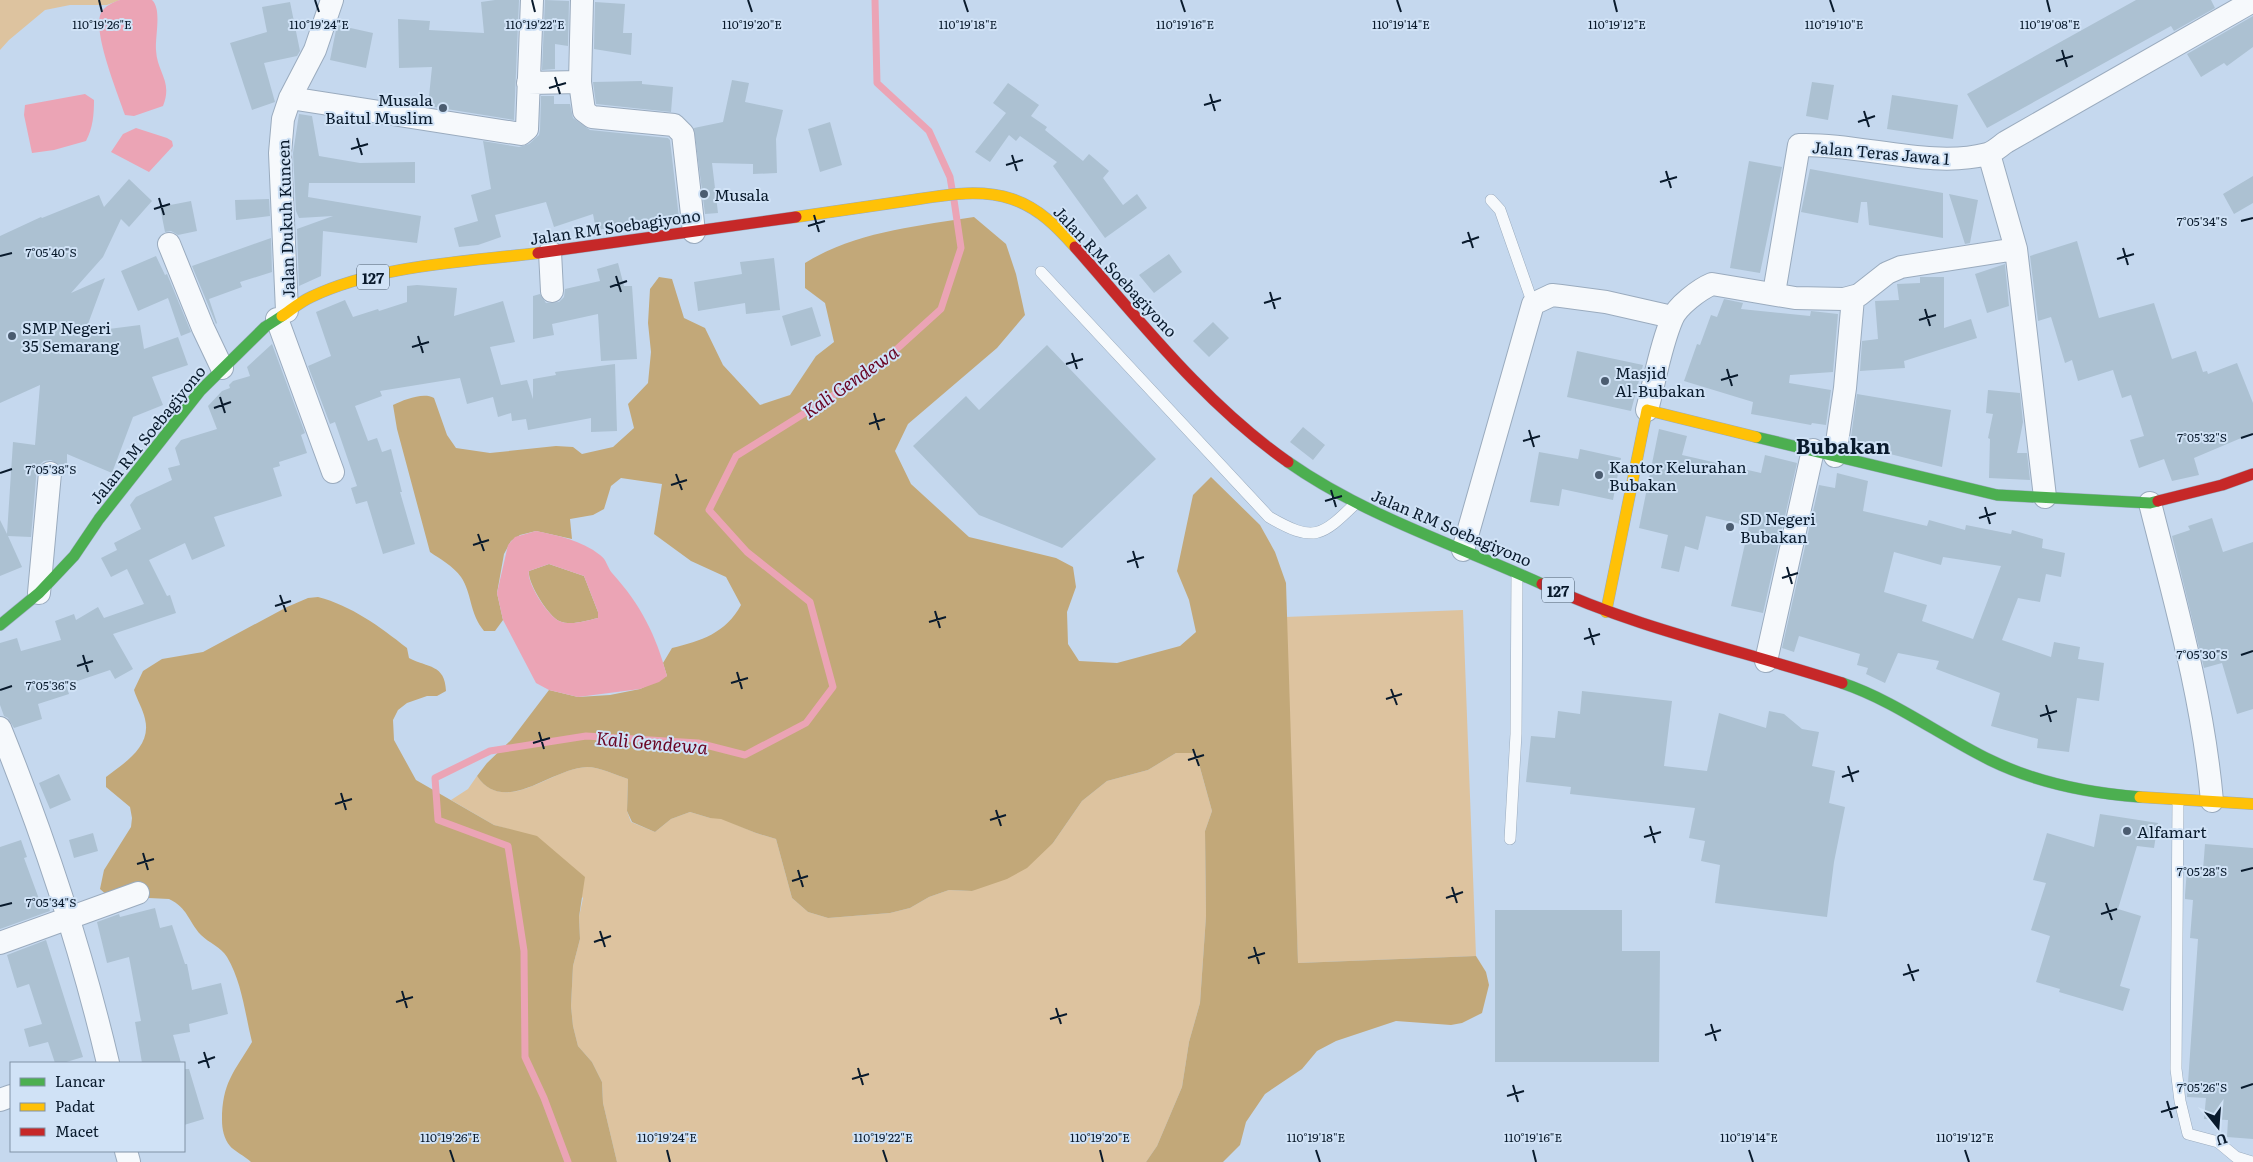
<svg xmlns="http://www.w3.org/2000/svg" width="2253" height="1162" viewBox="0 0 2253 1162" font-family="Literata,serif">
  <style>
    .green { fill: #ddc39f }
    .forest { fill: #c2a879 }
    .water { fill: #eba4b5; fill-rule: evenodd }
    .lines { fill: none; stroke-linecap: round; stroke-linejoin: round }
    .stream { stroke: #eba4b5; stroke-width: 7 }
    .building { fill: #acc1d2; fill-rule: evenodd }
    .lane-casing { stroke: #9aabbe; stroke-width: 12 }
    .street-casing { stroke: #9aabbe; stroke-width: 24 }
    .fast-casing { stroke: #9aabbe; stroke-width: 12 }
    .slow-casing { stroke: #9aabbe; stroke-width: 12 }
    .jam-casing { stroke: #9aabbe; stroke-width: 12 }
    .lane { stroke: #f6f9fc; stroke-width: 11 }
    .street { stroke: #f6f9fc; stroke-width: 22 }
    .fast { stroke: #4caf50; stroke-width: 11 }
    .slow { stroke: #ffc107; stroke-width: 11 }
    .jam { stroke: #c62828; stroke-width: 11 }
    .ticks { fill: none; stroke: #091a2c; stroke-width: 2 }
    .poi-dot { fill: #4b5c70; stroke: #d0e2f6; stroke-width: 2 }
    .labels { text-anchor: middle; dominant-baseline: central; stroke-width: 4; stroke-linejoin: round; paint-order: stroke }
    .shield { fill: #d0e2f6; stroke: #455669; stroke-width: 1 }
    .shield-label { font-size: 15px; font-weight: bold; fill: #091a2c }
    .poi-label { font-size: 16px; fill: #091a2c; stroke: #d0e2f6; text-anchor: start }
    .street-label { font-size: 16px; fill: #091a2c; stroke: #d0e2f6 }
    .water-label { font-size: 18px; font-style: italic; fill: #690424; stroke: #d0e2f6 }
    .district-label { font-size: 21px; font-weight: bold; fill: #091a2c; stroke: #d0e2f6 }
    .ticks-label { font-size: 12px; text-anchor: middle; fill: #091a2c; stroke: #d0e2f6; stroke-width: 4; stroke-linejoin: round; paint-order: stroke }
  </style>
  <rect width="100%" height="100%" fill="#c5d8ee"/>
  <path class="green" d="M0,0H120L107,5H70L45,10L9,40L0,50Z
    M1463,610L1476,956L1298,963L1285,617Z
    M1176,753H1196L1212,811L1205,831L1206,916L1200,1003L1189,1042L1182,1087L1157,1146L1146,1162H617L603,1103L602,1082L592,1062L578,1046L573,1026L571,1006L573,966L580,939L579,917L583,898L515,831L494,825L451,800L468,789L477,776C506,817 551,768 587,767C599,767 616,775 628,779L627,811L631,822L655,832L671,819L690,812L710,818H721L756,833L776,839L792,898L808,912L828,918L890,913L910,908L929,897L949,890L972,891L1053,843L1082,801L1107,781L1148,770Z"/>
  <path class="forest" d="M974,217L1006,244L1016,274L1025,315L997,348L908,424L895,451L911,484L969,537L1056,558L1073,567L1076,587L1067,612L1068,644L1079,661L1117,663L1180,646L1196,632L1189,600L1177,571L1193,495L1211,477L1260,525L1275,552L1286,583L1298,963L1476,956L1486,972L1489,985L1482,1013L1462,1023L1451,1025L1396,1021L1336,1041L1317,1051L1302,1069L1265,1094L1246,1122L1240,1145L1223,1162H1146L1157,1146L1182,1087L1189,1042L1200,1003L1206,916L1205,831L1212,811L1196,753H1176L1148,770L1107,781L1082,801L1053,843L1027,868L1007,879L972,891L949,890L929,897L910,908L890,913L828,918L808,912L792,898L776,839L756,833L721,819L710,818L690,812L671,819L655,832L632,822L627,811L628,779C616,775 599,767 587,767C551,768 505,817 477,776L487,763L511,740L549,690L578,697L610,695L640,689L667,676L663,663L672,648C701,641 726,633 741,605L726,577L691,561L654,534L662,484L621,478L611,486L604,509L593,515L570,519L572,539L536,531L520,535L511,541L504,554L497,593L503,620L495,631H484C469,613 472,593 461,577C453,566 440,559 430,552L397,429L393,405C404,400 423,392 434,398L447,435L456,448L490,453L556,446L573,447L582,454L613,447L634,428L628,404L648,383L651,352L648,323L650,289L659,277L672,279L684,318L705,328L723,365L760,405L790,395L816,356L834,342L825,303L805,288V263C855,232 917,226 974,217Z
    M549,564L584,576L598,612V618C585,621 571,626 559,621C548,616 527,582 529,571Z
    M318,597C352,606 379,626 407,648L409,658C428,668 445,664 446,691L437,696H427L407,703L398,710L393,720L394,740L416,780L494,825L537,836L585,877L579,917L580,939L573,966L571,1006L573,1026L578,1046L592,1062L602,1082L603,1103L617,1162H251C246,1157 233,1150 230,1146C224,1139 222,1129 222,1120C222,1083 234,1072 252,1042C245,1014 242,982 227,957C221,947 209,943 201,935C188,921 188,908 169,899L108,896L100,889L104,870L131,827L132,818L130,807L106,787V777C124,763 152,747 145,719C143,709 137,700 134,690L143,671L162,659L203,652L287,607L308,598Z"/>
  <path class="water" d="M120,0H152C162,9 155,36 156,50C157,73 173,81 163,106L134,116L125,115C118,94 92,31 101,13C105,6 113,2 120,0Z
    M85,94L94,100C94,114 93,128 86,141L54,150L32,153L24,115L25,105Z
    M136,128L167,138L172,141L173,146L149,172L111,152L123,134Z
    M536,531C559,536 581,540 600,555C607,560 607,567 612,573C641,605 656,635 667,676L659,682L640,689L578,697L549,690L536,683L503,620L497,593L508,545L515,537ZM549,564L584,576L598,612V618C585,621 571,626 559,621C548,616 526,582 529,571Z"/>
  <g class="lines">
    <path class="stream" d="M875,0L877,83L929,131L950,177L952,189
      M568,1162L544,1098L525,1057L524,951L508,846L438,820L435,778L490,751L586,736L698,743L745,755L806,723L833,687L810,602L747,552L709,510L736,456L853,383L888,357L941,309L961,248L954,200"/>
  </g>
  <path class="building" d="M495,0H519L514,120L428,106L432,67L399,68L398,19L430,21L429,30L484,33L481,2Z
    M545,0L569,1L568,46L555,44V69L542,70Z
    M2136,0H2211L2215,8L2174,31L2171,26L1987,128L1967,94Z
    M290,2L300,51L297,56L264,63L275,102L252,110L230,43L267,32L262,7Z
    M595,2L625,4L623,33H632L631,55L594,49Z
    M2253,16V47L2227,66L2224,63L2201,77L2187,54Z
    M337,25L373,33L366,68L330,60Z
    M732,80L749,83L745,102L783,110L776,139L777,173L753,174V164L712,163L718,213L705,214L694,128L723,122Z
    M642,81V84L673,87L671,112L596,104L593,82Z
    M1812,82L1834,85L1828,120L1806,116Z
    M1008,83L1039,105L1031,116L1047,127L1045,130L1083,161L1089,154L1109,171L1103,178L1123,205L1137,194L1147,208L1105,238L1053,166L1057,162L1020,136L1016,141L1009,135L990,162L975,152L1006,113L993,103Z
    M1892,95L1958,105L1953,139L1887,129Z
    M541,96H554V104H570L573,118L590,130L668,138L670,140L679,218L596,230L593,214L554,227L546,202L495,215L501,237L478,245L459,247L454,228L478,221L471,195L491,189L483,141L519,147L529,144L539,135L540,130Z
    M299,114L312,116L319,156L360,163L415,162V183H309L308,197L421,216L417,243L323,231L321,276L299,286L297,229L333,216L299,218L296,211L293,153Z
    M830,122L842,165L820,172L808,129Z
    M1749,161L1782,167L1760,273L1730,268Z
    M1810,169L1943,193V238L1869,225L1867,202H1861L1858,223L1801,212Z
    M2253,176V203L2234,214L2223,194Z
    M129,179L152,201L129,227L121,219L103,257L71,293L105,278L85,332L140,325L144,349L178,337L188,365L152,377L163,405L133,417L112,473L67,454V466H61L51,460L44,461L37,467L31,537L8,536L22,567L0,576V520L7,534L13,442L35,445L40,385L0,403V236L41,217L42,218L99,195L104,207Z
    M1949,194L1978,200L1970,243L1965,244Z
    M269,199L270,216L236,220L235,200Z
    M191,201L197,231L178,235L171,231L165,232L160,207Z
    M271,238L272,272L240,282L242,287L209,299L217,323L216,324L192,266Z
    M2077,241L2099,318L2154,303L2172,359L2196,351L2203,372L2207,371L2208,374L2237,363L2253,403V433L2194,458L2199,475L2172,481L2164,459L2139,468L2130,440L2144,436L2131,395L2122,398L2113,370L2078,381L2072,360L2065,363L2051,317L2038,321L2030,256Z
    M1169,254L1182,272L1154,293L1139,275Z
    M156,256L165,275L167,274L191,332L181,336L168,298L138,311L121,271Z
    M774,258L780,310L746,314L745,303L698,311L694,282L742,274L740,262Z
    M618,263L624,286H632L637,359L601,361L598,314L552,324L554,335L533,339V296L540,294L546,303L559,302L564,297L565,289L600,281L597,269Z
    M2005,264L2009,306L1987,313L1975,274Z
    M1920,277H1944V328L1971,319L1977,338L1904,361L1905,368L1860,371L1862,341L1878,339L1875,301L1899,300L1897,284L1920,283Z
    M417,285L457,288L454,316L503,301L515,342L490,347L501,385L527,380L533,399V379L556,375L555,372L615,364L617,431L591,432V418L528,430L526,419L512,421L511,413L498,417L493,397L467,404L460,378L380,391L382,396L355,406L368,441L377,438L382,452L391,449L402,492H400L415,544L383,554L367,501L356,504L351,488L357,486L335,422L330,424L308,366L331,356L316,312L345,300L353,317L378,309L379,311L407,302V286Z
    M1724,299L1743,303L1741,309L1810,316L1811,311L1838,314L1833,372L1790,375L1789,383L1831,390L1826,425L1812,423L1811,425L1751,414L1753,402L1684,381L1697,344L1700,345L1711,315L1717,317Z
    M812,307L821,336L791,346L782,316Z
    M1213,322L1229,338L1209,357L1193,341Z
    M272,344L305,433L301,435L307,453L279,462L280,466L273,468L282,496L214,517L225,546L192,560L185,543L149,560L167,596L170,595L176,613L113,634L133,669L115,679L110,670L66,685L69,694L38,704L42,719L14,728L8,718L4,716L0,705V643L17,638L21,651L61,640L55,621L74,614L76,620L98,607L104,618L144,604L127,569L111,577L101,558L117,550L114,543L141,529L130,505L136,497L172,480L168,468L180,465L175,448L181,440L217,429L208,406L222,391L230,388L229,385L233,381L250,376L247,367Z
    M1047,345L1156,459L1062,548L979,515L913,446L966,396L979,410Z
    M1577,351L1643,365L1631,411L1567,397Z
    M1988,390L2020,393L2023,422L2017,453H2027L2030,480L1989,478L1990,439L1988,438L1993,414L1986,413Z
    M1857,394L1951,410L1942,467L1850,444Z
    M1303,427L1325,445L1313,460L1290,442Z
    M1659,429L1687,436L1682,455L1761,473L1765,455L1797,463L1763,613L1731,606L1749,526L1706,516L1698,550L1685,546L1679,572L1661,568L1668,535L1639,528Z
    M1580,449L1621,458L1613,500L1562,489L1559,506L1530,502L1539,452L1578,459Z
    M1837,473L1868,481L1863,511L1927,526L1929,520L1965,530L1966,525L2011,534L2012,530L2043,539L2042,548L2065,553L2061,577L2046,574L2040,602L2018,598L2002,640L2051,657L2054,642L2080,647L2078,659L2104,663L2099,701L2077,698L2069,752L2037,748L2038,739L1991,726L2000,693L1936,669L1939,661L1898,653L1885,683L1866,674L1868,668L1857,665L1860,654L1799,636L1794,652L1782,648L1819,485L1835,488ZM1894,552L1941,565L1943,557L2001,566L1973,639L1922,621L1927,605L1884,592Z
    M2212,518L2223,552L2253,542V709L2237,714L2222,663L2204,668L2172,536L2190,530L2188,526Z
    M1582,691L1672,701L1664,766L1707,771L1719,713L1766,728L1769,711L1784,714L1802,729L1819,732L1812,766L1835,771L1829,803L1845,807L1834,862L1827,917L1715,903L1720,865L1701,861L1705,841L1689,838L1695,808L1570,794L1571,787L1526,782L1531,736L1555,738L1558,711L1580,714Z
    M59,774L71,800L50,809L39,783Z
    M2100,814L2158,823L2154,848L2137,846L2118,909L2141,916L2120,986L2130,989L2123,1011L2059,992L2060,989L2036,982L2050,936L2031,930L2046,883L2033,880L2047,833L2094,847Z
    M93,833L98,851L74,858L69,840Z
    M21,840L27,857L24,858L39,899L45,897L50,911L0,929V847Z
    M2205,844L2253,848V1139L2227,1137L2228,1120L2204,1119L2206,1098L2187,1097L2198,939L2190,938L2193,900L2185,899V895L2187,869L2203,870Z
    M155,908L160,928L172,925L185,964H187L192,990L221,983L228,1014L189,1024L190,1032L173,1035L181,1063H142L135,1022L141,1021L129,957L107,963L97,922L119,914L120,917Z
    M1495,910H1622V951H1660L1659,1062H1495Z
    M46,940L83,1057L63,1063H55L48,1042L29,1047L24,1029L42,1024L29,984L17,988L7,955Z
    M184,1069H189L204,1119L184,1125Z"/>
  <g class="lines">
    <g class="lane-casing">
      <path id="lane" d="M1491,200L1500,210L1533,304
        M1041,272L1269,517C1314,543 1321,537 1356,503
        M2178,801L2176,1069L2180,1101L2188,1134L2218,1142L2236,1157L2252,1162
        M1510,839L1516,734L1517,574"/>
    </g>
    <g class="street-casing">
      <path id="street" d="M580,82L582,0
        M528,83L580,82L584,111L592,117L674,125L683,134L694,232
        M290,98L521,134L527,129L532,0
        M169,244L203,328L222,368
        M2016,249L2045,497
        M550,252L552,291
        M1774,293L1799,145C1858,143 1932,169 1987,154C1994,152 2000,146 2006,142L2253,1
        M287,311L280,153L283,119L290,98L315,50L332,0
        M277,319L333,472
        M1647,410C1655,380 1660,347 1672,319C1677,306 1700,289 1712,284L1795,298L1844,299L1859,295L1887,273L1901,267L2016,249L1989,154
        M1835,456L1845,388L1853,298
        M2150,503C2175,602 2203,699 2212,801
        M1463,550L1533,304L1552,295L1561,296L1606,302L1672,317
        M39,593L50,473
        M1766,661L1813,450
        M0,728C44,837 81,948 108,1063
        M0,943L138,893
        M0,1100L11,1096
        M126,1151L129,1162"/>
    </g>
    <g class="fast-casing">
      <path id="fast" d="M1756,437L1997,495L2150,503L2158,501
        M1288,462C1365,516 1456,545 1542,584
        M0,625L39,593L74,556L99,519L200,391L265,327L282,316
        M1842,683C1895,701 1939,735 1990,760C2037,783 2088,793 2140,797"/>
    </g>
    <g class="slow-casing">
      <path id="slow" d="M796,217C830,212 864,207 899,202C936,197 975,187 1012,199C1039,208 1057,227 1075,247
        M282,316C291,310 300,302 311,297C378,265 465,262 538,253
        M1606,612L1647,410L1756,437
        M2140,797L2253,804"/>
    </g>
    <g class="jam-casing">
      <path id="jam" d="M1075,247C1141,322 1205,404 1288,462
        M538,253L796,217
        M2158,501L2222,485L2253,474
        M1542,584C1638,629 1741,650 1842,683"/>
    </g>
    <use href="#lane" class="lane"/>
    <use href="#street" class="street"/>
    <use href="#fast" class="fast"/>
    <use href="#slow" class="slow"/>
    <use href="#jam" class="jam"/>
  </g>
  <path class="ticks" d="M99,0L102,12M315,0L319,12M532,0L535,12M748,0L752,12M964,0L968,12M1181,0L1185,12M1397,0L1401,12M1614,0L1617,12M1830,0L1834,12M2047,0L2050,12M2062,50L2067,67M2056,61L2073,56M555,77L560,94M549,88L566,83M1210,94L1215,111M1204,105L1221,100M1864,111L1869,127M1858,122L1875,116M357,138L362,155M351,149L368,144M1012,155L1017,171M1006,165L1023,160M1666,171L1671,188M1660,182L1677,177M159,198L164,215M154,209L170,204M814,215L819,232M2241,221L2253,218M808,226L825,221M1468,232L1473,248M1462,243L1479,237M2123,248L2128,265M0,256L12,253M2117,259L2134,254M616,276L621,292M610,287L627,281M1270,292L1275,309M1264,303L1281,298M1925,309L1930,326M1919,320L1936,315M418,336L423,353M412,347L429,342M1072,353L1077,369M1066,364L1083,359M1727,369L1732,386M1721,380L1738,375M220,397L225,413M214,408L231,402M874,413L879,430M869,424L885,419M1529,430L1534,447M2241,438L2253,434M1523,441L1540,436M0,473L12,469M676,474L682,490M671,485L687,480M1331,490L1336,507M1325,501L1342,496M1985,507L1990,524M1979,518L1996,513M478,534L484,551M473,545L489,540M1133,551L1138,568M1127,562L1144,557M1787,567L1792,584M1782,578L1798,573M280,595L286,612M275,606L291,601M935,611L940,628M929,622L946,617M1589,628L1594,645M1584,639L1600,634M83,655L88,672M2241,655L2253,651M77,666L93,661M737,672L742,689M731,683L748,678M1391,689L1397,705M0,690L12,686M1386,699L1402,694M2046,705L2051,722M2040,716L2057,711M539,732L544,749M533,743L550,738M1193,749L1199,766M1188,760L1204,755M1848,766L1853,782M1842,777L1859,771M341,793L346,810M335,804L352,799M996,810L1001,826M990,820L1006,815M1650,826L1655,843M1644,837L1661,832M143,853L148,870M137,864L154,859M798,870L803,887M2241,871L2253,868M792,881L808,876M1452,887L1457,903M1446,898L1463,892M2106,903L2112,920M0,906L12,903M2101,914L2117,909M600,931L605,947M594,942L611,936M1254,947L1259,964M1248,958L1265,953M1908,964L1914,981M1903,975L1919,970M402,991L407,1008M396,1002L413,997M1056,1008L1061,1024M1050,1019L1067,1014M1711,1024L1716,1041M1705,1035L1721,1030M204,1052L209,1068M198,1063L215,1057M858,1068L863,1085M852,1079L869,1074M1513,1085L1518,1102M2241,1088L2253,1084M1507,1096L1524,1091M2167,1101L2172,1118M2161,1112L2178,1107M450,1150L454,1162M667,1150L670,1162M883,1150L887,1162M1100,1150L1103,1162M1316,1150L1320,1162M1533,1150L1536,1162M1749,1150L1753,1162M1965,1150L1969,1162"/>
  <g class="poi-dot">
    <circle cx="443" cy="108" r="5"/>
    <circle cx="704" cy="194" r="5"/>
    <circle cx="12" cy="336" r="5"/>
    <circle cx="1605" cy="381" r="5"/>
    <circle cx="1599" cy="475" r="5"/>
    <circle cx="1730" cy="527" r="5"/>
    <circle cx="2127" cy="831" r="5"/>
  </g>
  <g class="labels">
    <g class="shield">
      <rect x="357" y="264.5" width="32" height="25" rx="4"/>
      <rect x="1542" y="577.5" width="32" height="25" rx="4"/>
    </g>
    <g class="shield-label">
      <text x="373" y="277">127</text>
      <text x="1558" y="590">127</text>
    </g>
    <g class="poi-label">
      <text x="433" y="99" text-anchor="end">Musala<tspan x="433" dy="18">Baitul Muslim</tspan></text>
      <text x="714" y="194">Musala</text>
      <text x="22" y="327">SMP Negeri<tspan x="22" dy="18">35 Semarang</tspan></text>
      <text x="1615" y="372">Masjid<tspan x="1615" dy="18">Al-Bubakan</tspan></text>
      <text x="1609" y="466">Kantor Kelurahan<tspan x="1609" dy="18">Bubakan</tspan></text>
      <text x="1740" y="518">SD Negeri<tspan x="1740" dy="18">Bubakan</tspan></text>
      <text x="2137" y="831">Alfamart</text>
    </g>
    <g class="street-label">
      <text transform="translate(1881 152) rotate(5)">Jalan Teras Jawa 1</text>
      <text transform="translate(285 219) rotate(-92)">Jalan Dukuh Kuncen</text>
      <text transform="translate(615 226) rotate(-8)">Jalan RM Soebagiyono</text>
      <text transform="translate(1116 271) rotate(47)">Jalan RM Soebagiyono</text>
      <text transform="translate(147 434) rotate(-51)">Jalan RM Soebagiyono</text>
      <text transform="translate(1452 527) rotate(23)">Jalan RM Soebagiyono</text>
    </g>
    <g class="water-label">
      <text transform="translate(850 381) rotate(-35)">Kali Gendewa</text>
      <text transform="translate(652 742) rotate(5)">Kali Gendewa</text>
    </g>
    <g class="district-label">
      <text x="1843" y="444">Bubakan</text>
    </g>
  </g>
  <g class="ticks-label">
    <text x="102" y="29">110°19'26"E</text>
    <text x="319" y="29">110°19'24"E</text>
    <text x="535" y="29">110°19'22"E</text>
    <text x="752" y="29">110°19'20"E</text>
    <text x="968" y="29">110°19'18"E</text>
    <text x="1185" y="29">110°19'16"E</text>
    <text x="1401" y="29">110°19'14"E</text>
    <text x="1617" y="29">110°19'12"E</text>
    <text x="1834" y="29">110°19'10"E</text>
    <text x="2050" y="29">110°19'08"E</text>
    <text x="2202" y="226">7°05'34"S</text>
    <text x="51" y="257">7°05'40"S</text>
    <text x="2202" y="442">7°05'32"S</text>
    <text x="51" y="474">7°05'38"S</text>
    <text x="2202" y="659">7°05'30"S</text>
    <text x="51" y="690">7°05'36"S</text>
    <text x="2202" y="876">7°05'28"S</text>
    <text x="51" y="907">7°05'34"S</text>
    <text x="2202" y="1092">7°05'26"S</text>
    <text x="450" y="1142">110°19'26"E</text>
    <text x="667" y="1142">110°19'24"E</text>
    <text x="883" y="1142">110°19'22"E</text>
    <text x="1100" y="1142">110°19'20"E</text>
    <text x="1316" y="1142">110°19'18"E</text>
    <text x="1533" y="1142">110°19'16"E</text>
    <text x="1749" y="1142">110°19'14"E</text>
    <text x="1965" y="1142">110°19'12"E</text>
  </g>
  <rect x="10" y="1062" width="175" height="90" fill="#d0e2f6" stroke="#8092a5"/>
  <rect x="20" y="1078" width="25" height="8" fill="#4caf50" stroke="#8092a5"/>
  <text x="55" y="1087" font-size="15" fill="#091a2c">Lancar</text>
  <rect x="20" y="1103" width="25" height="8" fill="#ffc107" stroke="#8092a5"/>
  <text x="55" y="1112" font-size="15" fill="#091a2c">Padat</text>
  <rect x="20" y="1128" width="25" height="8" fill="#c62828" stroke="#8092a5"/>
  <text x="55" y="1137" font-size="15" fill="#091a2c">Macet</text>
  <g transform="translate(2218 1127) rotate(163)" stroke="#d0e2f6" stroke-width="4" paint-order="stroke">
  <path d="M0-4L9 19L0 12L-9 19Z" fill="#091a2c"/>
  <text y="-8" font-size="14" font-weight="bold" text-anchor="middle" fill="#091a2c">U</text>
  </g>
</svg>
